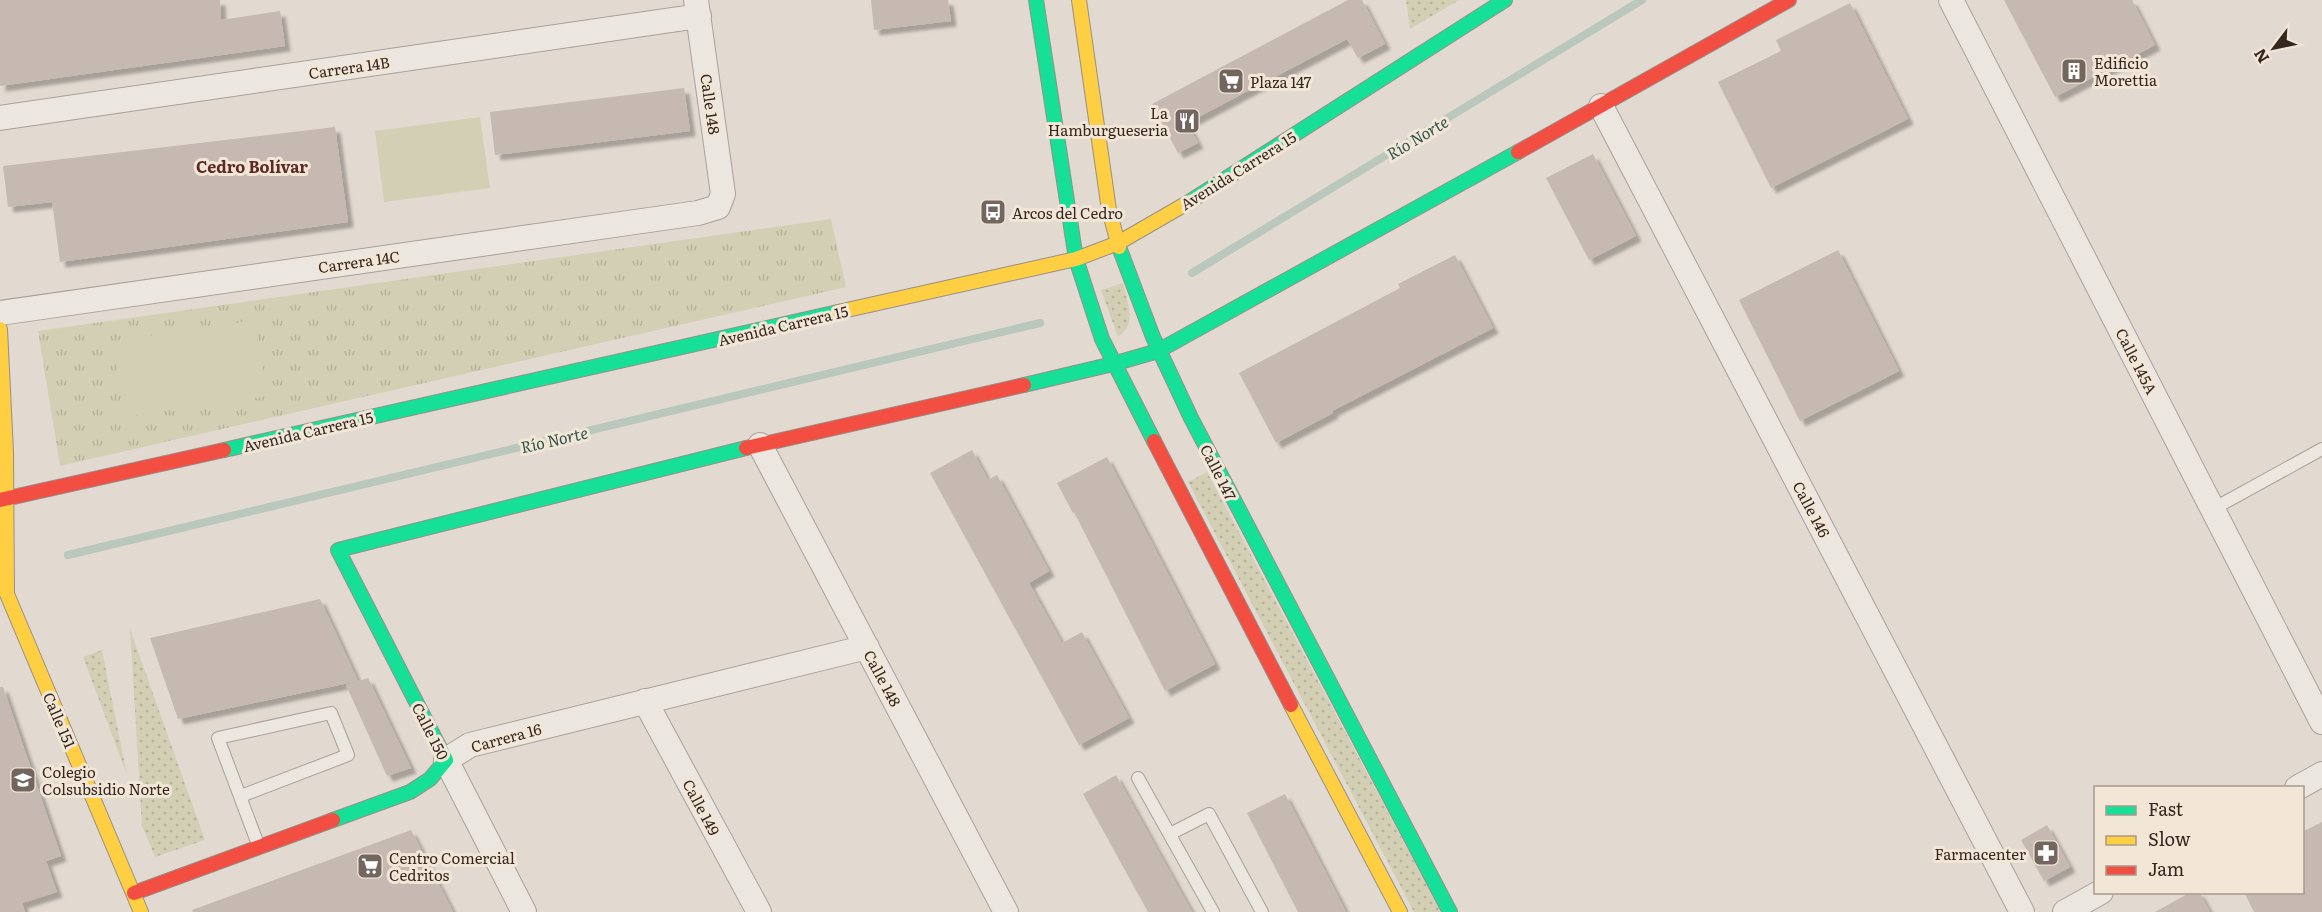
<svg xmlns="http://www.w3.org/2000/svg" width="2322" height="912" viewBox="0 0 2322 912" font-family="Literata,serif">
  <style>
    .grass { fill: url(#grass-dots) }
    .park { fill: url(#park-tufts) }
    .pitch { fill: #d3cfb4 }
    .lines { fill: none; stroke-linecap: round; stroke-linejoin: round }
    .stream { stroke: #bac7bd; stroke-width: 8 }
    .building { fill: #c6b9b2; filter: url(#shadow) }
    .lane-casing { stroke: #a8a099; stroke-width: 14 }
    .street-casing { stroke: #a8a099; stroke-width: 26 }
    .fast-casing { stroke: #978f89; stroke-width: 16 }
    .slow-casing { stroke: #978f89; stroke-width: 16 }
    .jam-casing { stroke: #978f89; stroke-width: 16 }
    .lane { stroke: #ebe7e0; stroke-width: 12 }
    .street { stroke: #ebe7e0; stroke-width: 24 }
    .fast { stroke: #16e098; stroke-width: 14 }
    .slow { stroke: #ffcf43; stroke-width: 14 }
    .jam { stroke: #f24e42; stroke-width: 14 }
    .labels { text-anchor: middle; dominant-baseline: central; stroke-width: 6; stroke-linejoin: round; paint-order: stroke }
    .poi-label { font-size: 15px; fill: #362821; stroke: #f2e6d7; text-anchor: start }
    .street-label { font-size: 15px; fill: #362821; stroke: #f2e6d7 }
    .water-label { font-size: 16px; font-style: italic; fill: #32544d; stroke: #f2e6d7 }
    .neighbourhood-label { font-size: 16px; font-weight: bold; fill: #5e2925; stroke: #f2e6d7 }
  </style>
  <defs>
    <pattern id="grass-dots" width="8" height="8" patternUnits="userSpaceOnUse" patternTransform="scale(1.5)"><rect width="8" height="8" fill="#d3cfb4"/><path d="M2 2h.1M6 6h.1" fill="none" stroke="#b6b29a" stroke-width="1.8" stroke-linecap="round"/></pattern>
    <pattern id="park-tufts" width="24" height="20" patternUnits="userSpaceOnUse" patternTransform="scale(1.5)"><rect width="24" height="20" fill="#d3cfb4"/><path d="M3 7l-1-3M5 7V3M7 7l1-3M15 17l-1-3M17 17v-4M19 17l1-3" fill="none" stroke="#b6b29a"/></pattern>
    <filter id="shadow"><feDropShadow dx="5.5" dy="5.5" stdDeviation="1.5" flood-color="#0004"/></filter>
  </defs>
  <rect width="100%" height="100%" fill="#e2dad1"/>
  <path class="grass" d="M1406,0H1459L1410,29Z
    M1123,283C1127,303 1138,323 1118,337L1101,290Z
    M1207,472L1441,912H1414L1188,482Z
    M130,629L205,840L155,857L142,826Z
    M102,650L127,775L83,657Z"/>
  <path class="park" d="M831,219L846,287L60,466L38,331Z"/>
  <path class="pitch" d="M480,117L490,188L384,202L375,131Z
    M256,320L267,396L125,417L113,341Z"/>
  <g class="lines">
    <path class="stream" d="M1192,273L1642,0
      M68,555L1040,323"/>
  </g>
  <path class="building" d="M0,0H220L221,20L280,11L285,46L0,86Z
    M871,0H948L951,21L874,30Z
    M1348,0H1362L1385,44L1358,58L1347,39L1187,123L1198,143L1178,153L1152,104Z
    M2004,0H2132L2155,45L2055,97Z
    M1850,3L1908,119L1771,188L1718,82L1781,51L1776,40Z
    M684,88L690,131L495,155L490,112Z
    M335,127L348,222L60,262L52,202L8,207L3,166Z
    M1593,154L1636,236L1589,260L1546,178Z
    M1838,250L1899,371L1800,421L1739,300Z
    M1455,255L1493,328L1332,411L1333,413L1276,443L1239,373L1400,288L1398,284Z
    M972,450L988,480L997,475L1049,571L1029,583L1062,643L1082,632L1129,718L1079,745L930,473Z
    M1107,457L1215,664L1165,691L1074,512L1073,513L1057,483Z
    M320,599L358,681L178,719L150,638Z
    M368,678L411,768L387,776L346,685Z
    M0,687H3L61,856L46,861L57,892L22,903L25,912H0Z
    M1116,775L1192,912H1148L1083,794Z
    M1285,794L1346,912H1298L1247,813Z
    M2322,822V912H2254L2244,892H2302V832Z
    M2047,825L2070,867L2044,881L2021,840Z
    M411,830L453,912H193L192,910Z
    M2191,892H2199L2210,912H2155Z"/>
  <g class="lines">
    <g class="lane-casing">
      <path id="lane" d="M2213,509L2322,449
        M1138,778L1213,912
        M241,796L348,755L331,713L218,738L259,847
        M1170,834L1209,814L1262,912"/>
    </g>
    <g class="street-casing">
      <path id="street" d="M1951,0L2322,722
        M1601,106L2022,912
        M0,118L699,16
        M0,313L698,213L718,207L723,194L696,0
        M760,445L1006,912
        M645,701L759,912
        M2297,788L2322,774
        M524,912L446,760L470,745L867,647
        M2065,912L2101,892"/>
    </g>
    <g class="fast-casing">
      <path id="fast" d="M1036,0L1076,259L1102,339L1154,441
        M1189,202L1505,0
        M1119,247L1153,337L1191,418L1450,912
        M1024,385L1113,364L1158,351L1518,152
        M224,450L838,312
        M333,820L410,792L430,779L446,760L338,550L746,448"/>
    </g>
    <g class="slow-casing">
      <path id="slow" d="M1079,0L1109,210L1119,247
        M838,312L1076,259L1118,243L1189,202
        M0,329L6,452L7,592
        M0,570L7,594L141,912
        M1291,705L1400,912"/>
    </g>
    <g class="jam-casing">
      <path id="jam" d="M1518,152L1789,0
        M1154,441L1291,705
        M746,448L1024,385
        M0,500L224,450
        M134,893L333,820"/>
    </g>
    <use href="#lane" class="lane"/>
    <use href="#street" class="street"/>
    <use href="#fast" class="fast"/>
    <use href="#slow" class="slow"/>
    <use href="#jam" class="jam"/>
  </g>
  <defs>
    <g id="building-square" transform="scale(1.35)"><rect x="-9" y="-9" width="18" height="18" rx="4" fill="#72665f" stroke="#f2e6d7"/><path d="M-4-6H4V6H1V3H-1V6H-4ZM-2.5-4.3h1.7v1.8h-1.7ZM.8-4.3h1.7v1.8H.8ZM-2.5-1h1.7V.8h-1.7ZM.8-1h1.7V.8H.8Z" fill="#fff"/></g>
    <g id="supermarket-square" transform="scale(1.35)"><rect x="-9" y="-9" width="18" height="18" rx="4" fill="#72665f" stroke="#f2e6d7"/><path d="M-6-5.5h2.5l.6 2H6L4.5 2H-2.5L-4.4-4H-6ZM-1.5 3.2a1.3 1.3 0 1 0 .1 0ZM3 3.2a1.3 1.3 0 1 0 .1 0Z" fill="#fff"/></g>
    <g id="restaurant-square" transform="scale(1.35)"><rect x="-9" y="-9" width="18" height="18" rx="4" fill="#72665f" stroke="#f2e6d7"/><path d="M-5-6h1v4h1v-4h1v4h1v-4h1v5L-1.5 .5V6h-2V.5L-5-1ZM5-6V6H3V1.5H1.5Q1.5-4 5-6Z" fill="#fff"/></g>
    <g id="bus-square" transform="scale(1.35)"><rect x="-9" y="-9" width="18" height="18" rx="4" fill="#72665f" stroke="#f2e6d7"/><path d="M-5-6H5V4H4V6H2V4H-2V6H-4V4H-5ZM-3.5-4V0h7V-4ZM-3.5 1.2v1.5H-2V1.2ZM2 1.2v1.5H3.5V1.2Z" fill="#fff"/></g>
    <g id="school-square" transform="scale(1.35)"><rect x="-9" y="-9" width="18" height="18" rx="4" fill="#72665f" stroke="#f2e6d7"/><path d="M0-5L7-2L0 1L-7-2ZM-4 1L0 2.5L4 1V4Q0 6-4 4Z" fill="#fff"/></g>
    <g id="pharmacy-square" transform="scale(1.35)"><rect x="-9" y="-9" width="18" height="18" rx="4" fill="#72665f" stroke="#f2e6d7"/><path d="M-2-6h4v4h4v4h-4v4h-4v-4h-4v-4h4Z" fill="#fff"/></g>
  </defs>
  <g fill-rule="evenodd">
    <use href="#building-square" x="2074" y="71"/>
    <use href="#supermarket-square" x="1231" y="81"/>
    <use href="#restaurant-square" x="1187" y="121"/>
    <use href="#bus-square" x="993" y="212"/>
    <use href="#school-square" x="23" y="780"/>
    <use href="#pharmacy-square" x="2046" y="853"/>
    <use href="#supermarket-square" x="370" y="866"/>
  </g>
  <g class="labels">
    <g class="poi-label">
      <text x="2094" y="62">Edificio<tspan x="2094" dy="17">Morettia</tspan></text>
      <text x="1250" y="81">Plaza 147</text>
      <text x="1168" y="112" text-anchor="end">La<tspan x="1168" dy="17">Hamburgueseria</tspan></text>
      <text x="1012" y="212">Arcos del Cedro</text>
      <text x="42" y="771">Colegio<tspan x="42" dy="17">Colsubsidio Norte</tspan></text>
      <text x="2026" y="853" text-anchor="end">Farmacenter</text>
      <text x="389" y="857">Centro Comercial<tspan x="389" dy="17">Cedritos</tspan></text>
    </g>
    <g class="street-label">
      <text transform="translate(349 67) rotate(-8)">Carrera 14B</text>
      <text transform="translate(711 104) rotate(82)">Calle 148</text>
      <text transform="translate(1238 170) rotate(-32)">Avenida Carrera 15</text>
      <text transform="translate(359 261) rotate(-8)">Carrera 14C</text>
      <text transform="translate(783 325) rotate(-13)">Avenida Carrera 15</text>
      <text transform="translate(2137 361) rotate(63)">Calle 145A</text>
      <text transform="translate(308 431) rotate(-13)">Avenida Carrera 15</text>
      <text transform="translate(1219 472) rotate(63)">Calle 147</text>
      <text transform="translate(1812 509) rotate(62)">Calle 146</text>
      <text transform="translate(883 678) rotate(62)">Calle 148</text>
      <text transform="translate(60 720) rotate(67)">Calle 151</text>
      <text transform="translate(431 731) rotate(63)">Calle 150</text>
      <text transform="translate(506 737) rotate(-15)">Carrera 16</text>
      <text transform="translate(702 807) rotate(62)">Calle 149</text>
    </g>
    <g class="water-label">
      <text transform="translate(1417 137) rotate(-31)">Río Norte</text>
      <text transform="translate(554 439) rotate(-13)">Río Norte</text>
    </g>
    <g class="neighbourhood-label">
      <text x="252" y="166">Cedro Bolívar</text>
    </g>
  </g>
  <rect x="2094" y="786" width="210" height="108" fill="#f2e6d7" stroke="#a79a8e" stroke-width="1.5"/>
  <rect x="2106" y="806" width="30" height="9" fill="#16e098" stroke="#a79a8e" stroke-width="1.5"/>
  <text x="2148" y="816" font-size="18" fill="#362821">Fast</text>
  <rect x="2106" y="836" width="30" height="9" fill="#ffcf43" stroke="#a79a8e" stroke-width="1.5"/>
  <text x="2148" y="846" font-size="18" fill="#362821">Slow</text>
  <rect x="2106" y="866" width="30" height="9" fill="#f24e42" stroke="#a79a8e" stroke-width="1.5"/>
  <text x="2148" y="876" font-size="18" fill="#362821">Jam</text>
  <g transform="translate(2274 48) rotate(238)" stroke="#f2e6d7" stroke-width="4.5" paint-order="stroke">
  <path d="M0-4.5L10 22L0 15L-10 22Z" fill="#362821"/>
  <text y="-9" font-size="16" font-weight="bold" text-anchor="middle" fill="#362821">N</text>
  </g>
</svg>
